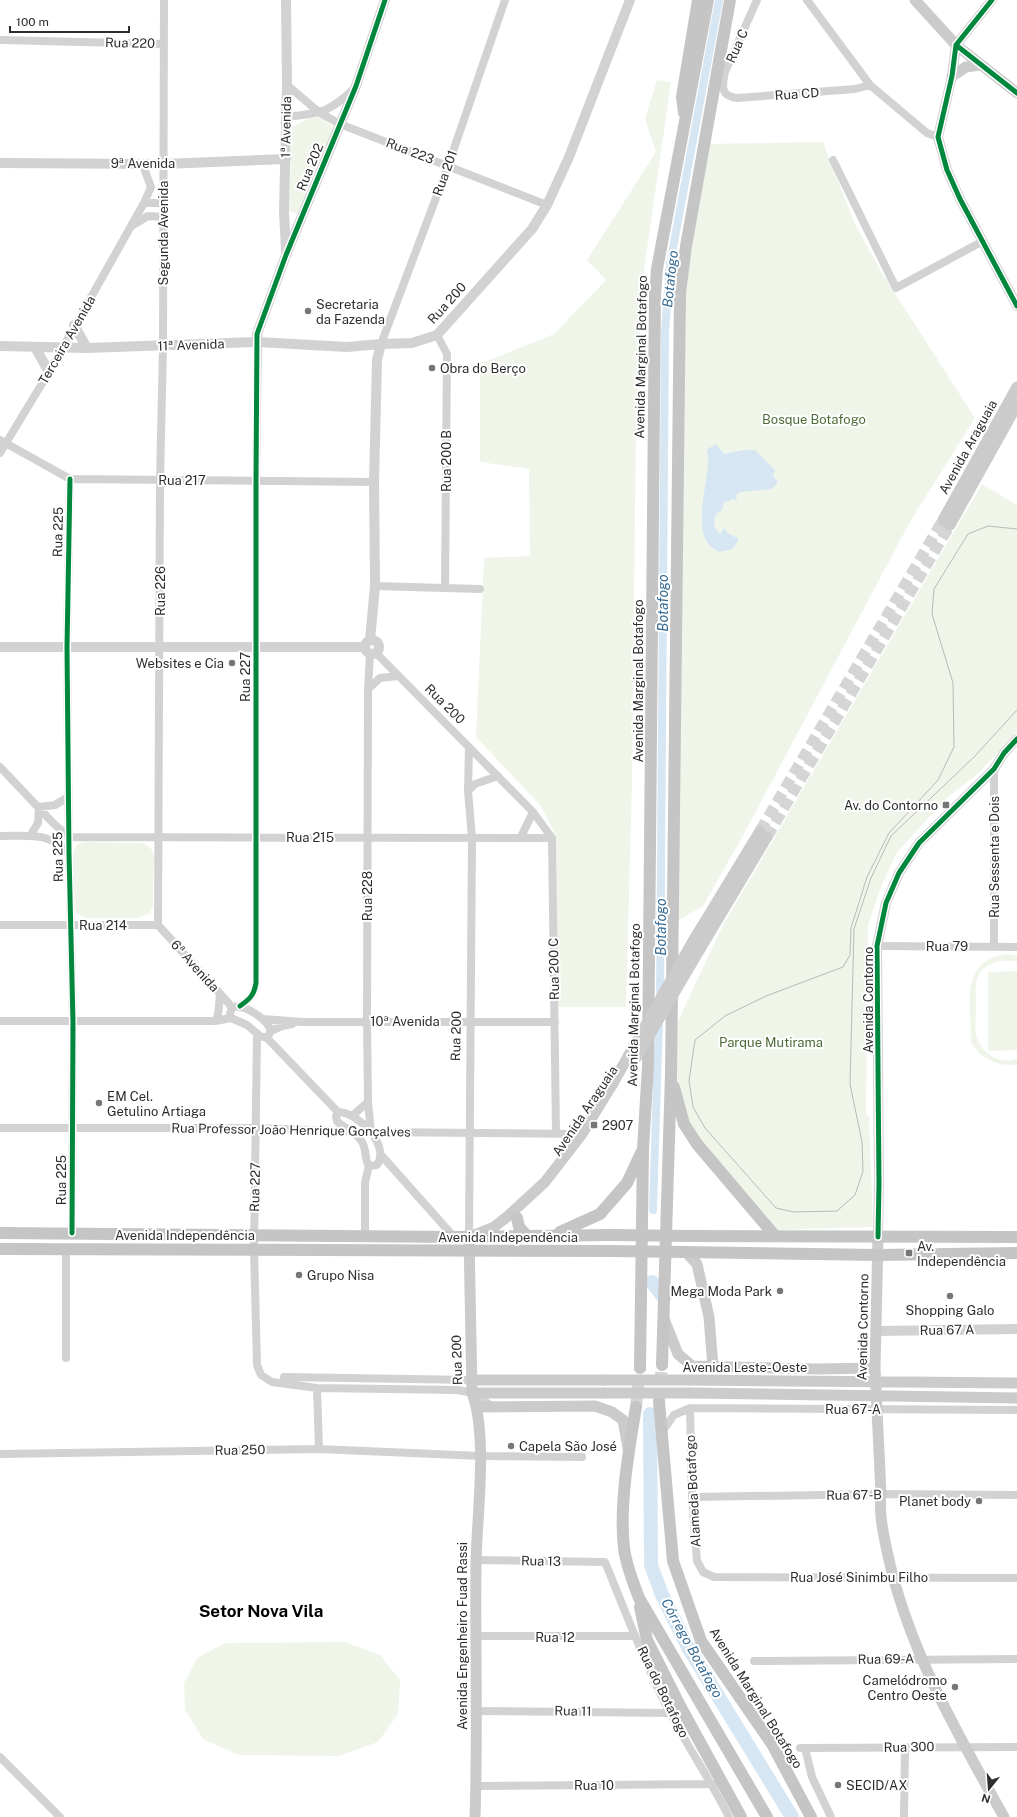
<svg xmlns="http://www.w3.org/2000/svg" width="1017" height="1817" viewBox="0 0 1017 1817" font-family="'Public Sans',sans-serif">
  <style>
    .green { fill: #f0f5ea }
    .water { fill: #d6e6f3 }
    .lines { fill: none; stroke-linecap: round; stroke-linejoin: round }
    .canal { stroke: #d6e6f3; stroke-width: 8 }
    .river { stroke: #d6e6f3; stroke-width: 14 }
    .secondary-tunnel { stroke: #d5d5d5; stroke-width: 11; stroke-dasharray: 11 5.5; stroke-linecap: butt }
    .primary-tunnel { stroke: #d5d5d5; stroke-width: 12; stroke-dasharray: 12 6; stroke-linecap: butt }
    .minor { stroke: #d2d2d2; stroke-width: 8 }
    .tertiary { stroke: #d2d2d2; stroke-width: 10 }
    .secondary { stroke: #cbcbcb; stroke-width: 11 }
    .primary { stroke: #c5c5c5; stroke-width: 12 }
    .tram { stroke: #b9b9b9; stroke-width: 1 }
    .secondary-bridge { stroke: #cbcbcb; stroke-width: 11 }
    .primary-bridge { stroke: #c5c5c5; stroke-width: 12 }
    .cycleway-casing { stroke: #fff; stroke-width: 8 }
    .cycleway { stroke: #00873e; stroke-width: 5 }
    .poi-dot { fill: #767676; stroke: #fff; stroke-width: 1.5 }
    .labels { text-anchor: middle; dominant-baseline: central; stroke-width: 4; stroke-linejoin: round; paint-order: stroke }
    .street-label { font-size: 13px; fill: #2d2d2d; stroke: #fff }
    .poi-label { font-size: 13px; fill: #2d2d2d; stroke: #fff; text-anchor: start }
    .park-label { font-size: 13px; fill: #4e6c38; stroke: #fff }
    .water-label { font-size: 14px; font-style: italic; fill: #366c95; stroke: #fff }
    .district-label { font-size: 17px; font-weight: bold; fill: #000; stroke: #fff }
  </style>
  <rect width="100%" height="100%" fill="#fff"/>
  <path class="green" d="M657,80L671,82L642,284L636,421L632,783L626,1007H558L556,836L540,805L476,737L484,558L530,556L529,469L480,462V364L554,334L606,280L587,260L656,152L645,119Z
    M318,117L327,122L335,128L300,215L289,211L292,127L309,118Z
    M823,142L854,222L882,273L975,418L911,520L745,832L703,906L671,925L669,695L684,310L688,260L708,144Z
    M982,484L1017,505V731L979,773L948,797L897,852L881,887L868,925L866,1115L869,1116L873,1227L773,1230L684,1124L671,1074L678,1021L723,925Z
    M84,842L141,843C149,845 152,848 154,856L153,906L150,913L137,918H88L83,917L75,912L73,854C75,846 77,844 84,842Z
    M1007,954L1017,956V962C1000,958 979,964 976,984C975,992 976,1000 976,1008C976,1018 974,1030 977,1039C983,1054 1001,1065 1017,1059V1065C997,1066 981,1060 971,1042C971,1006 959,960 1007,954Z
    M1017,971V1050L988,1051V972Z
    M345,1642L380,1655L400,1680L398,1714L378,1742L339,1756L239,1755L203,1739L185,1710L184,1683L197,1658L225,1643Z"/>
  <path class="water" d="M716,444L724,454L744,450H755L775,470L773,476L778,482L772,489L740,492L736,495L737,500L732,499L724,503L722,510L716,514C713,523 713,527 720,534L724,528L729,534L739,539L733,549L719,552C714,549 709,546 706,540C693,519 715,458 706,450Z"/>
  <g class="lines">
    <path class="canal" d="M660,998L665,332L670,264L719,0
      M653,1210L659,1020"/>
    <path class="river" d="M652,1282L664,1298
      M650,1414L651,1565L662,1595L688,1647L792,1817"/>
    <path class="secondary-tunnel" d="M760,831L943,520
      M767,837L950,525"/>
    <path class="primary-tunnel" d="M659,1402L662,1365
      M636,1407L640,1368"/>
    <path class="minor" d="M757,0L725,72C722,86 720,96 737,98L855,89L870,85
      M807,0L870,85L927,133L938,137
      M0,40L163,44
      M287,85L320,113L340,124L547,205
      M286,117C321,113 329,113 355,88
      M833,160L896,288L983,241
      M144,203H163
      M133,225L148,216L163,217
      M381,344L448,166L505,0
      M0,440L70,479L374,482
      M0,453L49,372L144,203L151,187L142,163
      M70,479L67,647L69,854L73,1022L72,1233
      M375,586L445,588L447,354L437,335
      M445,588L480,589
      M376,653L533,812L552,838L556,1133
      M370,654L368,689L367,1021L368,1102L371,1132
      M368,689L380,678L398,676
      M469,747L468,791L472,838L469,1237
      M0,767L53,823L69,837
      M994,769V946
      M468,791L475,784L498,776
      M0,836C27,836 50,831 69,854
      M30,836L38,823L39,807L55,805L68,797
      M69,837L552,838
      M521,837L533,812
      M0,925H158
      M158,925L160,480L163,346L164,0
      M158,925L232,1007
      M877,946L1017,947
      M240,1006C250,999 254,995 256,983V480L258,342
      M263,1019L303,1022H555
      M0,1021H215L231,1018
      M215,1021L218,1015L220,995
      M271,1031L282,1026L292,1024
      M257,1034L254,1249L257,1365L261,1375L272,1382L317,1388L458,1390L472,1393L492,1406
      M267,1038L271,1031C267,1019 245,1004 232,1007L230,1014L231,1018L247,1025L260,1036L267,1038L338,1112C358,1112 391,1146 377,1165L369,1166
      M338,1112L336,1116L337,1121C344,1129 357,1132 362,1142C367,1149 364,1160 369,1166
      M352,1116L368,1102
      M0,1128H256L371,1132L582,1134
      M382,1156L454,1237
      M365,1236V1182L369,1166
      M66,1249V1358
      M284,1377L472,1380
      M317,1388L319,1449
      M690,1408L692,1497L697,1561L703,1572L714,1577L1017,1578
      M662,1432L674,1415L690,1408L1017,1410
      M0,1454L319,1449L480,1456L582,1457
      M692,1497L881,1494L1017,1495
      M476,1560L605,1562C626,1613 645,1665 670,1713C689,1749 711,1781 729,1817
      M475,1636H635
      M754,1661L1017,1659
      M475,1711L670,1713
      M800,1748L1017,1747
      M805,1748L812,1777L831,1817
      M0,1757L60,1817
      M476,1786L713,1784
      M904,1817L905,1748"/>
    <path class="tertiary" d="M286,0L287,85L284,211L286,251
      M992,0L956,45L952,76L938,137L947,170L960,199L1017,306
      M0,163L164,164L286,159
      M74,325L87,348
      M258,342L257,334L286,255L356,86L385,0
      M0,346L87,348L258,342L347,347L381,344
      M35,347L49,372
      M365 647a7 7 0 1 1 14 0a7 7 0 1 1-14 0Z
      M370,640L375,586L374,482L377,360L381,344L412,343L437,335L532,229L547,205L569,157L630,0
      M0,647H364
      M878,1237L879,1184L877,946L886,903L899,873L919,843L994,769L1004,753L1017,739
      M877,1331L1017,1329"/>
    <path class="secondary" d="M915,0L956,45L1017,93
      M952,76L966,67L979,65
      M943,520L1017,387
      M950,525L1017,405
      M693,941L760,831
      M700,949L767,837
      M878,1237L875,1368L881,1494C879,1514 883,1532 887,1551C907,1647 957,1733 1004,1817
      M686,1252L697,1264L709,1317L713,1367
      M664,1319L678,1354L692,1366L818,1369L875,1368
      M472,1380H605
      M689,1380L1017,1383
      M472,1393H605
      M691,1393L1017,1398
      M478,1407L595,1406L612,1412L623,1420L628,1448
      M475,1817C478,1732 475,1647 476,1562C477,1515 488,1435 472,1393L469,1237L494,1227L508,1216L545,1182L582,1134L612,1085"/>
    <path class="primary" d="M684,113L682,97L698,0
      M674,1087L684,1124L697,1144L775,1236
      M517,1218L519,1227L526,1235
      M560,1232L600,1214L627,1183L641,1153
      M0,1233L454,1237L612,1235
      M692,1236L1017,1237
      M0,1249L612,1251
      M683,1252L878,1255L1017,1253
      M662,1365L671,1074L680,293L686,246L730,0
      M640,1368L643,1149L648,1066L655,294L657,269L708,0
      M659,1402L673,1561L701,1641L772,1744L811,1817
      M636,1407C629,1449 619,1505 624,1548C626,1565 633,1582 639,1598L767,1817
      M640,1607L647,1640L679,1704L741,1817"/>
    <path class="tram" d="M1017,529L988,526L968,534L934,589L932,614L953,683L954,747L938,780L889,833L867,877L851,928L850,955L843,967L766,996L725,1016L695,1040L689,1081L693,1107L705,1128L776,1208L794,1212L837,1211L855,1195L863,1171L862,1142L850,1084L854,929L871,878L891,836L975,756L1017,710"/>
    <path class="secondary-bridge" d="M636,1058L700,949
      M612,1085L693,941
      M605,1380H689
      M605,1393H691"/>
    <path class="primary-bridge" d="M612,1235L692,1236
      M612,1251L683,1252"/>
    <g class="cycleway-casing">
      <path id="cycleway" d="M956,45L952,76L938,137L947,170L960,199L1017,306
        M956,45L1017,93
        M956,45L992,0
        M70,479L67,647L69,854L73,1022L72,1233
        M240,1006C250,999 254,995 256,983V480L257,334L286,255L356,86L385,0
        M878,1237L879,1184L877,946L886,903L899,873L919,843L994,769L1004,753L1017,739"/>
    </g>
    <use href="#cycleway" class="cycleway"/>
  </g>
  <g class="poi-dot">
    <circle cx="308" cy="311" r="4"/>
    <circle cx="432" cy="368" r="4"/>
    <circle cx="232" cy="663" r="4"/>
    <rect x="942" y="801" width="8" height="8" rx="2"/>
    <circle cx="99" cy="1103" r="4"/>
    <rect x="590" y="1121" width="8" height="8" rx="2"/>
    <rect x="905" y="1249" width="8" height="8" rx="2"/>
    <circle cx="299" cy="1275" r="4"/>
    <circle cx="780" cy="1291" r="4"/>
    <circle cx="950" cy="1296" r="4"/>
    <circle cx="511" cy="1446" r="4"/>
    <circle cx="979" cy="1501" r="4"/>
    <circle cx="955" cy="1687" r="4"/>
    <circle cx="838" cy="1785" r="4"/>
  </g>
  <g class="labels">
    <g class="street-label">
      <text transform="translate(130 43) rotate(1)">Rua 220</text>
      <text transform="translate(737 46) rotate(-66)">Rua C</text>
      <text transform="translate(797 94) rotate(-4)">Rua CD</text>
      <text transform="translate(286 127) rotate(-89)">1ª Avenida</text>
      <text transform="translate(410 151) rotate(21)">Rua 223</text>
      <text x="143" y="163">9ª Avenida</text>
      <text transform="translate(310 167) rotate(-68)">Rua 202</text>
      <text transform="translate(445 173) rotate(-70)">Rua 201</text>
      <text transform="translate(163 233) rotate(-90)">Segunda Avenida</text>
      <text transform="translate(447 303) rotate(-48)">Rua 200</text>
      <text transform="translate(67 340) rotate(-60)">Terceira Avenida</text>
      <text transform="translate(191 345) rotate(-2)">11ª Avenida</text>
      <text transform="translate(641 357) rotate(-89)">Avenida Marginal Botafogo</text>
      <text transform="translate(968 447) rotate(-61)">Avenida Araguaia</text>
      <text transform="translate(446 461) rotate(-90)">Rua 200 B</text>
      <text x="182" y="480">Rua 217</text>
      <text transform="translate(58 532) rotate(-89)">Rua 225</text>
      <text transform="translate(160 591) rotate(-90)">Rua 226</text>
      <text transform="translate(245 677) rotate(-90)">Rua 227</text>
      <text transform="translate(638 681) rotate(-90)">Avenida Marginal Botafogo</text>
      <text transform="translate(445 704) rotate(45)">Rua 200</text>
      <text x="310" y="837">Rua 215</text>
      <text transform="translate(58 857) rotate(-91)">Rua 225</text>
      <text transform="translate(994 857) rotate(-90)">Rua Sessenta e Dois</text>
      <text transform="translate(367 896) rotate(-90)">Rua 228</text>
      <text x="103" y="925">Rua 214</text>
      <text x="947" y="946">Rua 79</text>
      <text transform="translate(195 966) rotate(48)">6ª Avenida</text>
      <text transform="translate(554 969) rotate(-91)">Rua 200 C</text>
      <text transform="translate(868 1000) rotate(-90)">Avenida Contorno</text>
      <text transform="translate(634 1005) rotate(-89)">Avenida Marginal Botafogo</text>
      <text x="405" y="1021">10ª Avenida</text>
      <text transform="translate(456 1036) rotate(-89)">Rua 200</text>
      <text transform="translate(585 1111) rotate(-56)">Avenida Araguaia</text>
      <text transform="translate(291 1130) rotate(1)">Rua Professor João Henrique Gonçalves</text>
      <text transform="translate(61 1180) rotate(-90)">Rua 225</text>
      <text transform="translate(255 1187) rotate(-89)">Rua 227</text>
      <text x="185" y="1235">Avenida Independência</text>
      <text x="508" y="1237">Avenida Independência</text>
      <text transform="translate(863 1327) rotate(-89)">Avenida Contorno</text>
      <text transform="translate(947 1330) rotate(-1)">Rua 67 A</text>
      <text transform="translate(457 1360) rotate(-92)">Rua 200</text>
      <text x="745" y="1367">Avenida Leste-Oeste</text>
      <text x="853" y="1409">Rua 67-A</text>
      <text transform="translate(240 1450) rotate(-1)">Rua 250</text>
      <text transform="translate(693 1491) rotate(-93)">Alameda Botafogo</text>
      <text transform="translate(854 1495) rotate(-1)">Rua 67-B</text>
      <text transform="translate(541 1561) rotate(1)">Rua 13</text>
      <text x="859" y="1577">Rua José Sinimbu Filho</text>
      <text transform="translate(462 1636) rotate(-90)">Avenida Engenheiro Fuad Rassi</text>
      <text x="555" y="1637">Rua 12</text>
      <text transform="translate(886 1659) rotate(-1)">Rua 69-A</text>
      <text transform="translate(663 1692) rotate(64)">Rua do Botafogo</text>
      <text transform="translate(756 1698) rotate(58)">Avenida Marginal Botafogo</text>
      <text transform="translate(573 1711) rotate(1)">Rua 11</text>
      <text transform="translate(909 1747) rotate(-1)">Rua 300</text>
      <text x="594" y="1785">Rua 10</text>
    </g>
    <g class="poi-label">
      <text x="316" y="304">Secretaria<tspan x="316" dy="15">da Fazenda</tspan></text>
      <text x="440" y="368">Obra do Berço</text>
      <text x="224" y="663" text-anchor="end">Websites e Cia</text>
      <text x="938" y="805" text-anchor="end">Av. do Contorno</text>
      <text x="107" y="1096">EM Cel.<tspan x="107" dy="15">Getulino Artiaga</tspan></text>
      <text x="602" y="1125">2907</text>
      <text x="917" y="1246">Av.<tspan x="917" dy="15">Independência</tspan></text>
      <text x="307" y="1275">Grupo Nisa</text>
      <text x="772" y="1291" text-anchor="end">Mega Moda Park</text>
      <text x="950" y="1310" text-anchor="middle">Shopping Galo</text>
      <text x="519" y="1446">Capela São José</text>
      <text x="971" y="1501" text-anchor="end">Planet body</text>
      <text x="947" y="1680" text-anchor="end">Camelódromo<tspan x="947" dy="15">Centro Oeste</tspan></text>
      <text x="846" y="1785">SECID/AX</text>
    </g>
    <g class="park-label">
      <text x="814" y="419">Bosque Botafogo</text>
      <text x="771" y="1042">Parque Mutirama</text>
    </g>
    <g class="water-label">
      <text transform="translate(670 279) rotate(-84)">Botafogo</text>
      <text transform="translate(663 603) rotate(-90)">Botafogo</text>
      <text transform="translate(661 927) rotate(-90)">Botafogo</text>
      <text transform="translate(692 1648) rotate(61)">Córrego Botafogo</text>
    </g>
    <g class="district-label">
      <text x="261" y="1611">Setor Nova Vila</text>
    </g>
  </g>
  <g transform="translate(989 1789) rotate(197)" stroke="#ffffff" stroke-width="3" paint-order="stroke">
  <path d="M0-3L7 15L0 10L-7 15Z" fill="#2d2d2d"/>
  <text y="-6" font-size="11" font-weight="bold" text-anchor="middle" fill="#2d2d2d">N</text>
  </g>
  <path d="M10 26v6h119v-6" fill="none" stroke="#2d2d2d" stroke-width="2"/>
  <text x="16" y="26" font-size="12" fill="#2d2d2d" stroke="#ffffff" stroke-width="3" paint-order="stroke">100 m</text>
</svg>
